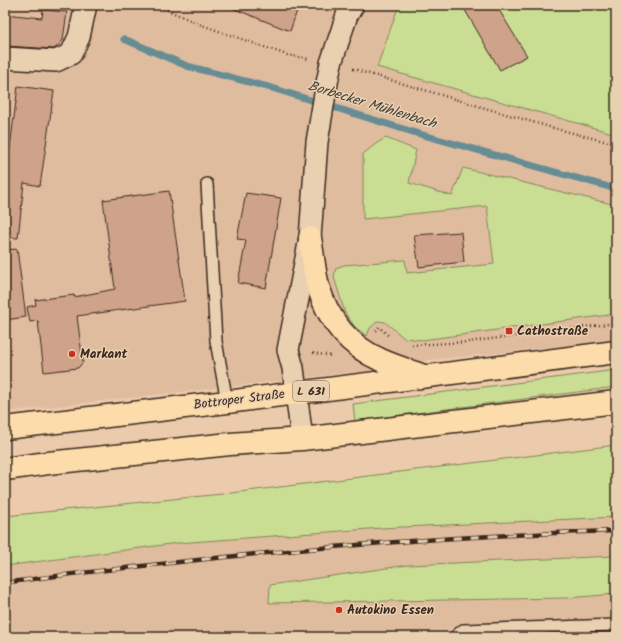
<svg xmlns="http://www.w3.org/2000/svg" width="621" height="642" viewBox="0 0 621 642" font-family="Kalam,sans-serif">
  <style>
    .built { fill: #e0bc9f }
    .green { fill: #c9de93; stroke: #828458 }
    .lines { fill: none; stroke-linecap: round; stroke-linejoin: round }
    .stream { stroke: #668c94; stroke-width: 7 }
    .building { fill: #cfa389; stroke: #3b2a1e }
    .lane-casing { stroke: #3b2a1e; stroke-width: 14 }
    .street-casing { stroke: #3b2a1e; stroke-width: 24 }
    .primary-casing { stroke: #3b2a1e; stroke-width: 25 }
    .path { stroke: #3b2a1e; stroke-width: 2.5; stroke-dasharray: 1 3; stroke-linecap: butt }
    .lane { stroke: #e9d0b1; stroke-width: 11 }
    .street { stroke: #e9d0b1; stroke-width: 21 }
    .primary { stroke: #fddcac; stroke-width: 22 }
    .rail-casing { stroke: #3b2a1e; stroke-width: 4.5 }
    .rail { stroke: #e9d0b1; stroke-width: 3; stroke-dasharray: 9; stroke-linecap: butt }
    .poi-dot { fill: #c8321e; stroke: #e9d0b1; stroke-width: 1.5 }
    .labels { text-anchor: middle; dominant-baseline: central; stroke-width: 3; stroke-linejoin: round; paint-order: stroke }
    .shield { fill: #e9d0b1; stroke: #6f5c4a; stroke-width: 1 }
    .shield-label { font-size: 12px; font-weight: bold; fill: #3b2a1e }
    .poi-label { font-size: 13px; font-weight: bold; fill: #3b2a1e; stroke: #e9d0b1; text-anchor: start }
    .street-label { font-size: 13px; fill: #3b2a1e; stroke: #e9d0b1 }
    .water-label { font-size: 14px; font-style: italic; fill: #46423b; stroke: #e9d0b1 }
  </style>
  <rect width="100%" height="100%" fill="#ebcbac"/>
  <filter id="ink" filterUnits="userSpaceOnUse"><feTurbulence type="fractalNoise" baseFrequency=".025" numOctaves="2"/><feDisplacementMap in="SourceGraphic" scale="8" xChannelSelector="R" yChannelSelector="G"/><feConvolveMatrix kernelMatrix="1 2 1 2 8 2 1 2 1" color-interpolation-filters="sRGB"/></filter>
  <g filter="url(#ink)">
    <path class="built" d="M5,5H616V341L429,360L401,367L5,412Z
      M616,517V556L408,565L271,585L269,602L567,598L616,594V637H5V566L178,543L382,528Z"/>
    <path class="green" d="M399,5H616V134L377,67Z
      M386,138L416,150L409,183L452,196L463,168L616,205V314L422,340L404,338L385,322L378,321L370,328L367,336L355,327L345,313L334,277L336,268L344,265L405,260L407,273L494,264L487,206L363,219V154L377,143Z
      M616,370V387L355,421L353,404Z
      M616,445V517L382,528L178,543L5,566V516L232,493Z
      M616,556V594L567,598L269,603L270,585L408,565Z"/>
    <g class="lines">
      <path class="stream" d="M124,39L187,66L272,88L416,133L616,189"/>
    </g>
    <path class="building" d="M228,5H299L290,31L227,6Z
      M462,5H496L527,56L500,70Z
      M43,10L67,12L63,40L60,44L54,49L5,46V14L42,18Z
      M18,86L54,91L40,186L24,183L18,238L5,237V186Z
      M169,191L185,301L77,316L83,362L78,368L44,372L38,321L30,322L27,307L36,305L35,300L74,295V297L115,289L103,200Z
      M246,193L281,198L266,288L238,283L246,240L237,239Z
      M461,232L464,262L419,267L414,235Z
      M17,249L26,317L5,320V250Z"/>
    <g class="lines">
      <g class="lane-casing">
        <path id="lane" d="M207,184L216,341L227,402
          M455,637L463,630L616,625"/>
      </g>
      <g class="street-casing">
        <path id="street" d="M5,58L56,61L71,54L79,37L86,5
          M302,439L293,368L288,350L310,238L317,142L326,88L331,63L347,15L353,5"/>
      </g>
      <g class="primary-casing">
        <path id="primary" d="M310,238C313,254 314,271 318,286C328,320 349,346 381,360C394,366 408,370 421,375
          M5,428L227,402L616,352
          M5,469L48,463L230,444L302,439L616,402"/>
      </g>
      <path class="path" d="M156,5L199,24L287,55L309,59
        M353,69L553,128L616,144
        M376,331L379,327L389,336
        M412,345L468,342L616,323
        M313,353L332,356"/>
      <use href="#lane" class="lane"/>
      <use href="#street" class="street"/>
      <use href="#primary" class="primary"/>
      <g class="rail-casing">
        <path id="rail" d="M5,583C57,575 109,570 161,564C312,547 464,535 616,531"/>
      </g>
      <use href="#rail" class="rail"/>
    </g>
  </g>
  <g class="poi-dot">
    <rect x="505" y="327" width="8" height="8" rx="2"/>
    <circle cx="72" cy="354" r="4"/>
    <circle cx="339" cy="610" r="4"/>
  </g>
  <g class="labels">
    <rect class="shield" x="293" y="381" width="36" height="20" rx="3"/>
    <g class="shield-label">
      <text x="311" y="391">L 631</text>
    </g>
    <g class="poi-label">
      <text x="517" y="331">Cathostraße</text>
      <text x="80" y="354">Markant</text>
      <text x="347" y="610">Autokino Essen</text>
    </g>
    <g class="street-label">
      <text transform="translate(239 400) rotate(-7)">Bottroper Straße</text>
    </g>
    <g class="water-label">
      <text transform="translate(372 105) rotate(17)">Borbecker Mühlenbach</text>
    </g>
  </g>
  <rect width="621" height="642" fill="none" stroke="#e9d0b1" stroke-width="20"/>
  <rect x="10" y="10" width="601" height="622" fill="none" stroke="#3b2a1e" stroke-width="1.5" filter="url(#ink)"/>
</svg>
